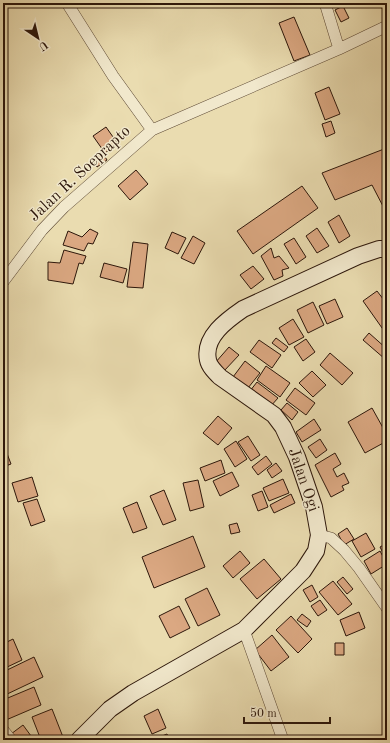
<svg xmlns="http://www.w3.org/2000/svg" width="390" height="743" viewBox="0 0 390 743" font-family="'Old Standard TT',serif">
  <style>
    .building { fill: #dba882; stroke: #2c160a }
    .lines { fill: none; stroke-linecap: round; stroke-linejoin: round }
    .street-casing { stroke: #5c4834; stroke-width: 12 }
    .secondary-casing { stroke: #2c160a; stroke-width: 18 }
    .street { stroke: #f1e8cc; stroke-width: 11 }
    .secondary { stroke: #f1e8cc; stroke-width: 16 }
    .labels { text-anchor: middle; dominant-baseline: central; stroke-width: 3; stroke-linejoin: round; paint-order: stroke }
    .street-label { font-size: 16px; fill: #2c160a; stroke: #f1e8cc }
  </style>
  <rect width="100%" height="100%" fill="#eadcb0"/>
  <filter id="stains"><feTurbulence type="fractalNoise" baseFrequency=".005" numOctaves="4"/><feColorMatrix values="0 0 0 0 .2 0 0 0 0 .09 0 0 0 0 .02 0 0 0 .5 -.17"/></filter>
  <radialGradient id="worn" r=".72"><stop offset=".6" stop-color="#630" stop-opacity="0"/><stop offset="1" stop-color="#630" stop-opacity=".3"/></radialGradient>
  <path class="building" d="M379,3H387V15H386Z
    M343,6L349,18L341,22L335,10Z
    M294,17L310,55L294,61L279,23Z
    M329,87L340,114L325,120L315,93Z
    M331,121L335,133L326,137L322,124Z
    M106,127L118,144L105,153L93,136Z
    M384,149L387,155V214L372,185L335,200L322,173Z
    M102,152L107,160L97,167L92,160Z
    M136,170L148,184L130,200L118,186Z
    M302,186L318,208L253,254L237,231Z
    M339,215L350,236L339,243L328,222Z
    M317,228L329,246L317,253L306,236Z
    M90,229L98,233L93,244L88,243L84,251L63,245L68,231L82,237Z
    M172,232L186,238L178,254L165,248Z
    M193,236L205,243L194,264L181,258Z
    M294,238L306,257L296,264L284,244Z
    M133,242L148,244L143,288L127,287Z
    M271,248L274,258L279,256L289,268L282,270L283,276L274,280L261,256Z
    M64,250L86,256L83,264L79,263L73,284L48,280V262L60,263Z
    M104,263L127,269L123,283L100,277Z
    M253,266L264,279L251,289L240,275Z
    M377,291L387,304V335L363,301Z
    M335,299L343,317L327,324L319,306Z
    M313,302L324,325L308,333L297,310Z
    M293,319L304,337L289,345L279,328Z
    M369,333L387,349V357L385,359L363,340Z
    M276,338L288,347L284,352L272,343Z
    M306,339L315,352L303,361L294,347Z
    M259,340L281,355L272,368L250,352Z
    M229,347L239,355L224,371L215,363Z
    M330,353L353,373L342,385L320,365Z
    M245,361L260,373L248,388L233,377Z
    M266,366L290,383L280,397L257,380Z
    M312,371L326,385L313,397L299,383Z
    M257,382L278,398L270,407L250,391Z
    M295,388L315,403L306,415L286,400Z
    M287,403L298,412L292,420L281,410Z
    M372,408L387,435V441L365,453L348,422Z
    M218,416L232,428L218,445L203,433Z
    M314,419L321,430L302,442L296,432Z
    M248,436L260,455L251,461L238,442Z
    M320,439L327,450L316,458L308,447Z
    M236,441L247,459L235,467L224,449Z
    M3,443L11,464L3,467Z
    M335,453L341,464L333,469L337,477L344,473L349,483L342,486L344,490L331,497L315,465Z
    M266,456L272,464L258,475L252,467Z
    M221,460L225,473L205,481L200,468Z
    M276,463L282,471L272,478L267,470Z
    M232,472L239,486L220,496L213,481Z
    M32,477L38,496L18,502L12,483Z
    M283,479L289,493L269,501L263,488Z
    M198,480L204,507L190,511L183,483Z
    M164,490L176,520L163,525L150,496Z
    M262,491L268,507L258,511L252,495Z
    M291,494L295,503L274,513L270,505Z
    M37,499L45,521L31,526L23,503Z
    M137,502L147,528L133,533L123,508Z
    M237,523L240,532L231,534L229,525Z
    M347,528L354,539L344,545L338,534Z
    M366,533L375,549L361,557L352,541Z
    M193,536L205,567L154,588L142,557Z
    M387,543V556L385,557L380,547Z
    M240,551L250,563L233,578L223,566Z
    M380,551L387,564L371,574L364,561Z
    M264,559L281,579L257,599L240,579Z
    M343,577L353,589L347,594L337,582Z
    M333,581L352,604L338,615L319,592Z
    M312,585L318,597L310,602L303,590Z
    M207,588L220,615L198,626L185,599Z
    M320,600L327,610L318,616L311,606Z
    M179,606L190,628L170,638L159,616Z
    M359,612L365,628L346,636L340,620Z
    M302,614L311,621L307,627L297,620Z
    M291,616L312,639L298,653L276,630Z
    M272,635L289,657L271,671L255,650Z
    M13,639L22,660L3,669V644Z
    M335,643H344V655H335Z
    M34,657L43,677L3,696V672Z
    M34,687L41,705L6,720L3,712V700Z
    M52,709L63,737L54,740H41L32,717Z
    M158,709L166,728L152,734L144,716Z
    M23,725L34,740H16L11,734Z
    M167,734L170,740H152Z"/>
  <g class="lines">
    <g class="street-casing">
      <path id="street" d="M67,3L113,76L152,130
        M325,3L339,49
        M3,282L42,230L64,207L152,130L339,49L387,26
        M319,535L331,538L344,550L359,568L387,608
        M244,630L283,740
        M3,730L11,740"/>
    </g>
    <g class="secondary-casing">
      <path id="secondary" d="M79,740L110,709L133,693L244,630L303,571L316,551L319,535L314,507L297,457L283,427L274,415L220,377C215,372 209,366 208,360C203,337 227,320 243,309L358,256L379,249H387"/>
    </g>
    <use href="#street" class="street"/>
    <use href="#secondary" class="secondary"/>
  </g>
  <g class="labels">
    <g class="street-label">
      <text transform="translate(80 174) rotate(-43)">Jalan R. Soeprapto</text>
      <text transform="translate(303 480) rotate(71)">Jalan Ogi</text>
    </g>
  </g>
  <rect width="390" height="743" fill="none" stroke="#eadcb0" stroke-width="16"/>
  <rect x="4" y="4" width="382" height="735" fill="none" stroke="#2c160a" stroke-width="2"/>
  <rect x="8" y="8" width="374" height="727" fill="none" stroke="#2c160a"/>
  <g transform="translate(38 38) rotate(145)" stroke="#f1e8cc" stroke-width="3" paint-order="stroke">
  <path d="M0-3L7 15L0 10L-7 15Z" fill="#2c160a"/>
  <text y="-6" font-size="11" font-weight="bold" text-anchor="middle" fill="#2c160a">U</text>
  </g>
  <path d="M244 717v6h86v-6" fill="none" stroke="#2c160a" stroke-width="2"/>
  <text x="250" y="717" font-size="12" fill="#2c160a" stroke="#f1e8cc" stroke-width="3" paint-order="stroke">50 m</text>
  <rect width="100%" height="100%" filter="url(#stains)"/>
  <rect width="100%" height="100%" fill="url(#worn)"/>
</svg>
